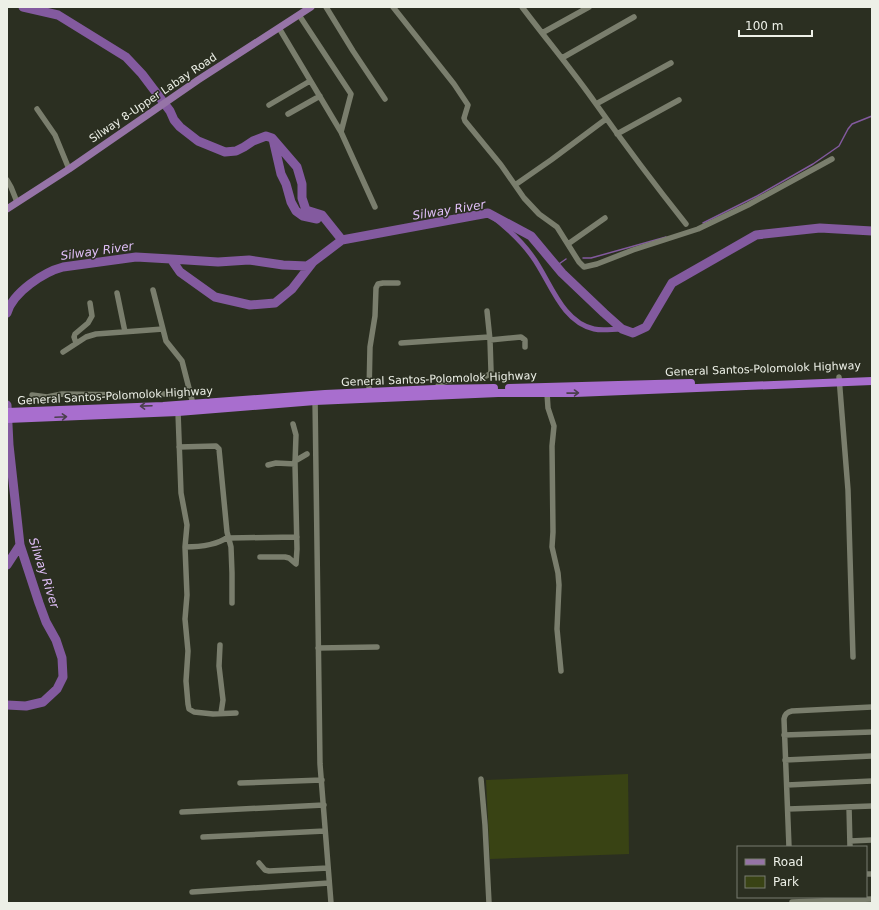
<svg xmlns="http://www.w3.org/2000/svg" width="879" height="910" viewBox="0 0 879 910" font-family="'DejaVu Sans',sans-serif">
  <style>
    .green { fill: #394314 }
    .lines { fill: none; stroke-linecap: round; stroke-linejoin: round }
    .stream { stroke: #835a9f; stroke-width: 1.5 }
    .canal { stroke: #835a9f; stroke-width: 5 }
    .river { stroke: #835a9f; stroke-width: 9 }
    .minor { stroke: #7a7e6d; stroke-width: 5.5 }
    .major { stroke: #9674a7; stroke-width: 7 }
    .highway { stroke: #a86ece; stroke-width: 8 }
    .oneway { stroke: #4a3f4c }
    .labels { text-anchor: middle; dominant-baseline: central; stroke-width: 3; stroke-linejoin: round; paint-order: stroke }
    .street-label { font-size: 11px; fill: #edf0e7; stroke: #2b2f21 }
    .water-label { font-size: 12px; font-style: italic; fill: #e0bff8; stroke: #2b2f21 }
  </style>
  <rect width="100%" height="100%" fill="#2b2f21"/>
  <path class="green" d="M628,774L629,854L490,859L486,780Z"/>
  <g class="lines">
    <path class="stream" d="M703,223L757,196L813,164L839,146L848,129L852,124L872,116
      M583,258H591L666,237
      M556,266L566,259"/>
    <path class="canal" d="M488,213C505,226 520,239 532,256C550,280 561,322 594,329C603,331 612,329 622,329"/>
    <path class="river" d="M23,7L58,15L126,57L142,74L170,111L174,120L180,127L198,141L225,152L236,151L244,147L253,141L266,136L272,138L297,167L302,184V198L306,210L322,215L342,240
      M273,139L281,174L286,184L291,202L296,211L303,216L317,219
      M171,259L218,262L249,260L283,265L307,266L313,262
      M7,313C13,292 44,272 63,267L136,257L171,259L180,272L215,297L250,305L275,303L292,289L313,262L342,240L488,213L531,236L562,273L604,313L622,329L633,333L646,327L672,283L756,235L820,228L872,231
      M7,405L9,445L20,545L39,603L46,622L56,640L62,658L63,677L57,689L43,702L26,706L7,705
      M7,565L20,545"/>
    <path class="minor" d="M326,7L353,51L385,99
      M393,7L454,84L468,105L464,118L465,121L501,165L524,198L539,214L557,227L579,262L584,267L597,264L633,250L698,229L748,205L832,159
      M522,7C546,39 573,71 596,104C625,145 655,185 686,224
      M299,15L351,94L341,132
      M279,28L341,132L375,207
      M542,33L589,7
      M562,58L634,17
      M596,104L671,63
      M269,105L310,81
      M37,109L55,135L69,169
      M288,114L320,96
      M617,134L679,100
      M7,180L11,187L17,202
      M515,185L551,160L606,119
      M568,244L605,218
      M153,290L166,341L182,361L193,404
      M117,293L125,332
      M490,340L521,337L525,340V347
      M76,343L74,337L75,334L88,323L92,316L90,303
      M401,343L489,337
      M63,352L86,337L96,334L163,329
      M839,377L848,490L853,657
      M435,389L441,383L447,381L486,376L490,374L491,371L490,340L487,311
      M369,393L370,347L375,316L376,288L378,284L383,283H398
      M547,393L548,408L554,426L552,446L553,532L552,547L558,573L559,585L557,629L561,671
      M32,395L47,397L62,394L137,395L191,393
      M315,398L320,764L331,903
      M178,412L181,493L187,525L185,547L187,595L185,619L188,651L186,681L188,704L189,709L194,712L213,714L236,713
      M293,424L296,435L295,464
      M179,447L216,446L219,449L227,532L231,547L232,573V603
      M295,461L307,454
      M229,538L297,537
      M185,547C199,547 215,546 228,537
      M260,557H285L289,558L296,564L297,549L295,464L276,463L268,465
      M220,645L219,666L223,700L221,713
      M318,648L377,647
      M784,735L872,732
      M785,760L872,756
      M481,779L485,825L489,903
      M240,783L322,780
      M787,785L872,781
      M849,807L850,847
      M788,809L872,806
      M182,812L324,805
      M203,837L325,831
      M850,841L872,840
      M789,847L784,719C785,714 787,712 792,711L872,707
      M259,863L265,870L269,871L328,868
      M866,874H872
      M192,892L329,883
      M792,902L872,899"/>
    <path class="major" d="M7,209L69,169L198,80L311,7"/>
    <path class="highway" d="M509,388L691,383
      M7,412L163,406L325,394L435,389L494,388
      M7,419L178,412L315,401L498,393H575L872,381"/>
  </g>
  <defs><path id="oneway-shaft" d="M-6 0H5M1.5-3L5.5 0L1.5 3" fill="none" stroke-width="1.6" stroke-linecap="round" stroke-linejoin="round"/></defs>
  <g class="oneway">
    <use href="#oneway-shaft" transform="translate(573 393) rotate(-1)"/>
    <use href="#oneway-shaft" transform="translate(146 406) rotate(178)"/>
    <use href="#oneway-shaft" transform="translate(61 417) rotate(-3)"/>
  </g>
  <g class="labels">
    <g class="street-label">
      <text transform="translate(153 98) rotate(-34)">Silway 8-Upper Labay Road</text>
      <text transform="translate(763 369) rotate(-2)">General Santos-Polomolok Highway</text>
      <text transform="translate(439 379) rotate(-2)">General Santos-Polomolok Highway</text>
      <text transform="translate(115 396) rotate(-3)">General Santos-Polomolok Highway</text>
    </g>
    <g class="water-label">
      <text transform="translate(449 210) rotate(-9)">Silway River</text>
      <text transform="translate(97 251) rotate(-8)">Silway River</text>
      <text transform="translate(44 573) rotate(72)">Silway River</text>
    </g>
  </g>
  <rect width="879" height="910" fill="none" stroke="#edf0e7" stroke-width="16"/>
  <rect x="737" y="846" width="130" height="52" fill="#2b2f21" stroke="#797c70"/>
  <rect x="745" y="859" width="20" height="6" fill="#9674a7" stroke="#797c70"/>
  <text x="773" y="866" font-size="12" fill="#edf0e7">Road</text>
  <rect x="745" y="876" width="20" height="12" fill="#394314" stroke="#797c70"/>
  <text x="773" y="886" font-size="12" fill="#edf0e7">Park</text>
  <path d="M739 30v6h73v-6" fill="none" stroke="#edf0e7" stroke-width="2"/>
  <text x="745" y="30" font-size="12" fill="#edf0e7" stroke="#2b2f21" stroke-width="3" paint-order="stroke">100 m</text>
</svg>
